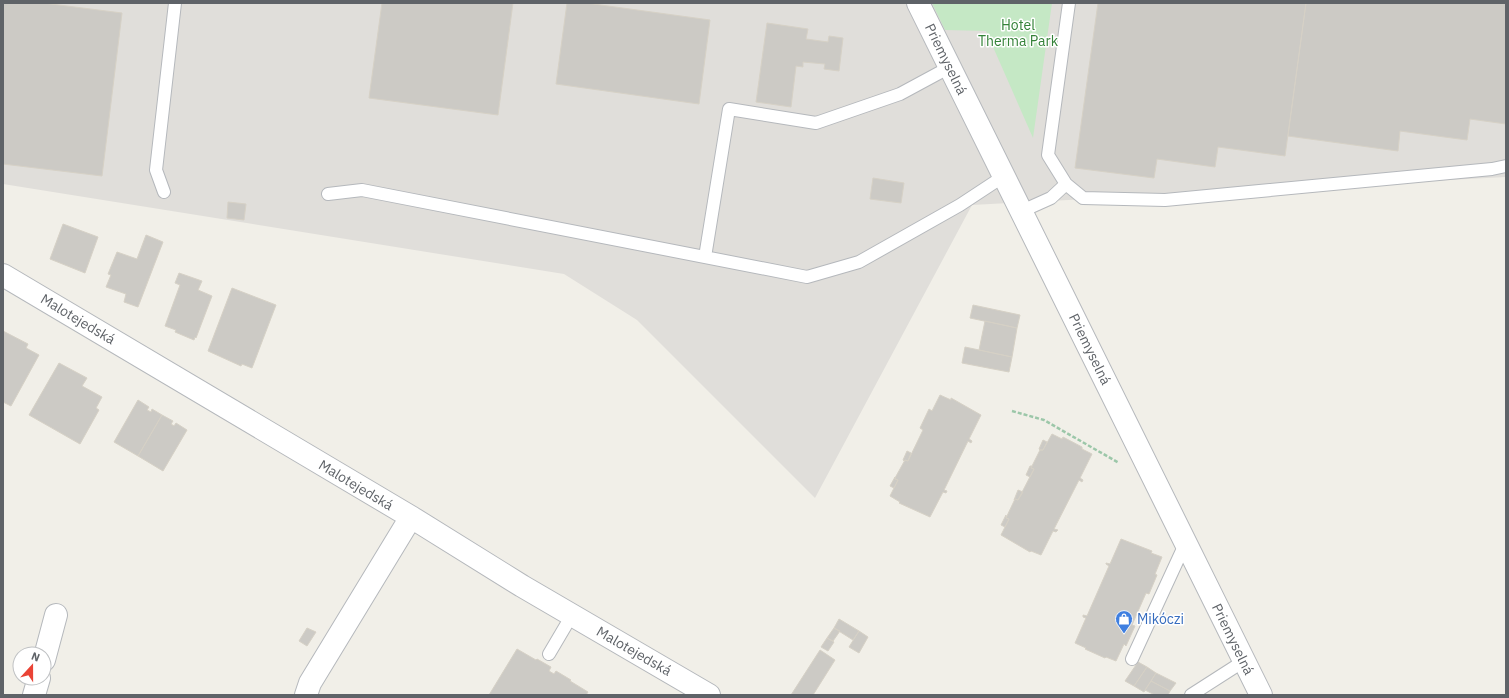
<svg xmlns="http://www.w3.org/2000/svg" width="1509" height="698" viewBox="0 0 1509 698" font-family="'IBM Plex Sans',sans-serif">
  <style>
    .industrial { fill: #e0deda }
    .green { fill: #c5e8c5 }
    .building { fill: #cccac5; stroke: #d6d1c6 }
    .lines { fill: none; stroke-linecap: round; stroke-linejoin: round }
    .lane-casing { stroke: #b5b8bc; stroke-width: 14 }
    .street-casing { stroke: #b5b8bc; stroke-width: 24 }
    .path { stroke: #9cc7a9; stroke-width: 2.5; stroke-dasharray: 4 2; stroke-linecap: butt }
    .lane { stroke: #fff; stroke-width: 12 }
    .street { stroke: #fff; stroke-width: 22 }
    .labels { text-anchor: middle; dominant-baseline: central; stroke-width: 3; stroke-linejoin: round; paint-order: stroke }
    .park-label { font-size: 14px; fill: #348238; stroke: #fff }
    .street-label { font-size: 14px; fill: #5f6368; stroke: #fff }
    .shop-label { font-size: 14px; fill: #366cbe; stroke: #fff; text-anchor: start }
  </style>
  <rect width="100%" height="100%" fill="#f1efe8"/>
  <path class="industrial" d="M3,3H1506V177L972,205L815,498L637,320L564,274L3,184Z"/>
  <path class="green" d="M932,3H1052L1033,138L986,31L945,30Z"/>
  <path class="building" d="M3,3H43L122,13L102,176L3,164Z
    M382,3H513L498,115L369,98Z
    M567,3H586L710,20L699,104L556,84Z
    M1098,3H1306L1285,156L1218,147L1215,167L1157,159L1154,178L1075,168Z
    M1306,3H1506V124L1470,119L1467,140L1400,131L1398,151L1288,136Z
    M767,23L808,29L806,39L828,42L829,36L843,38L839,71L824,69L825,64L803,62V67L796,66L791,107L756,102Z
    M873,178L904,183L901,203L870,199Z
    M228,202L246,204L244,220L227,218Z
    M63,224L98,237L85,273L50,259Z
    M146,235L163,242L138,307L124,302L126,294L106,287L111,275L108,274L117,252L137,259Z
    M179,273L202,281L198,290L212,296L196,338L195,337L194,340L175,332L176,330L165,326L180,285L175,283Z
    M232,288L276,305L252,368L242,364L241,366L208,351Z
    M973,305L1020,315L1017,328L970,318Z
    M985,321L1017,328L1012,357L979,350Z
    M3,331L28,344L26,348L39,355L11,406L3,402Z
    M965,347L1012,357L1009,372L962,363Z
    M59,363L87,378L82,386L102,397L96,408L99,410L80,444L29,415Z
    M940,395L951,400V398L981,415L969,439L972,441L971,443L968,441L944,490L947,491L946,493L943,492L930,517L899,503L900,502L890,496L898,480L895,479V478L905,460L908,461L923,430L920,428L929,409L932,411Z
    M138,400L149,407L147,410L151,412L152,409L162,415L138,456L114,442Z
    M162,415L173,421L171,424L174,426L176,423L187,430L163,471L138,456Z
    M1052,434L1062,439L1063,437L1082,447V449L1092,454L1080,478L1083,480L1082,482L1079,480L1054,529L1058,530L1056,532L1053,531L1041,555L1031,551L1030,552L1001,535L1009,519L1006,518L1015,499L1018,500L1034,469L1031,468L1040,450H1043Z
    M1043,440L1047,442L1043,450H1040L1039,449Z
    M907,451L911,453L908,461L905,460L904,461L903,460Z
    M1030,466H1032L1031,468L1034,469L1030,477L1026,475Z
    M895,477V479L898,480L894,488L890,486Z
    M1018,490L1023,492L1018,500L1015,499L1014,500Z
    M1006,515V518L1009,519L1005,527L1001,525Z
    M1121,539L1152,551L1151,553L1162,557L1155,574L1157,575L1149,594L1146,593L1132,625L1135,626L1126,646L1124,644L1116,661L1106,657L1105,658L1085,649L1086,648L1075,643L1086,618L1083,617V615L1087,616L1109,566L1106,564V563L1110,564Z
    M839,619L859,631L853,640L834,628Z
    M307,628L316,632L307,646L299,641Z
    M834,628L840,631L833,641L827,638Z
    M859,631L868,637L859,653L849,647Z
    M827,638L834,642L828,651L821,647Z
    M517,649L536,660L537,659L551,667L549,671L554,674L556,671L571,680L570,681L588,692L586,695H489Z
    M820,650L835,660L813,695H791Z
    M1138,662L1147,667L1134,686L1125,681Z
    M1147,667L1156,673L1144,692L1134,686Z
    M1156,673L1176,683L1170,691L1151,681Z
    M1151,681L1170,691L1168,695H1155L1145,690Z"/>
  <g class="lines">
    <g class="lane-casing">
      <path id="lane" d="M1066,184L1083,198L1165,200L1492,169L1506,166
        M164,192L156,170L175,3
        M328,194L362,190L807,277L859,262L960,205L1004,176
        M1022,211L1051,198L1066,184L1048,155L1069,3
        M705,257L729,109L816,123L900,94L950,67
        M549,654L572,615
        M1132,659L1186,542
        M1191,695L1244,661"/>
    </g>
    <g class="street-casing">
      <path id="street" d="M918,3L1261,695
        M3,275L411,517L522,586L709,695
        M44,660L56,615
        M34,695L39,678
        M306,695L310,683L411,517"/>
    </g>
    <path class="path" d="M1012,411L1044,420L1119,463"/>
    <use href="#lane" class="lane"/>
    <use href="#street" class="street"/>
  </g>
  <defs>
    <g id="shop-pin" transform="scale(0.9)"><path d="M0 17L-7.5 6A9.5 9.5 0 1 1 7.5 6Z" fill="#3f7fe0" stroke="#fff"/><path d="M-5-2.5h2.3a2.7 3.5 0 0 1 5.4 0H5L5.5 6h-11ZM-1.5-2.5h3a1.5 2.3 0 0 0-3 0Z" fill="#fff"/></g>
  </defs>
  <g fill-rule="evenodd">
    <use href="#shop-pin" x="1124" y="619"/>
  </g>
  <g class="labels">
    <g class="park-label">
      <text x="1018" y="25">Hotel<tspan x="1018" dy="16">Therma Park</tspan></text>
    </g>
    <g class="street-label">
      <text transform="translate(946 59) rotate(64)">Priemyselná</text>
      <text transform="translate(78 319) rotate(31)">Malotejedská</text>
      <text transform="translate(1090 349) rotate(64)">Priemyselná</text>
      <text transform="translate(356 485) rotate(31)">Malotejedská</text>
      <text transform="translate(1233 639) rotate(64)">Priemyselná</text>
      <text transform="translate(634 651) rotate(30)">Malotejedská</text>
    </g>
    <g class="shop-label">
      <text x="1137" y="619">Mikóczi</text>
    </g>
  </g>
  <rect width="1509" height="698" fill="none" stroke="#5f6368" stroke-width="8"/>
  <g transform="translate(32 666) rotate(21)"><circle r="19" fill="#ffffff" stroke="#bfc1c3"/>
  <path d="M0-3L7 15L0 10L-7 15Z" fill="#ea4335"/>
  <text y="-6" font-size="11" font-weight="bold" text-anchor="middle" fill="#5f6368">N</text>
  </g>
</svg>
